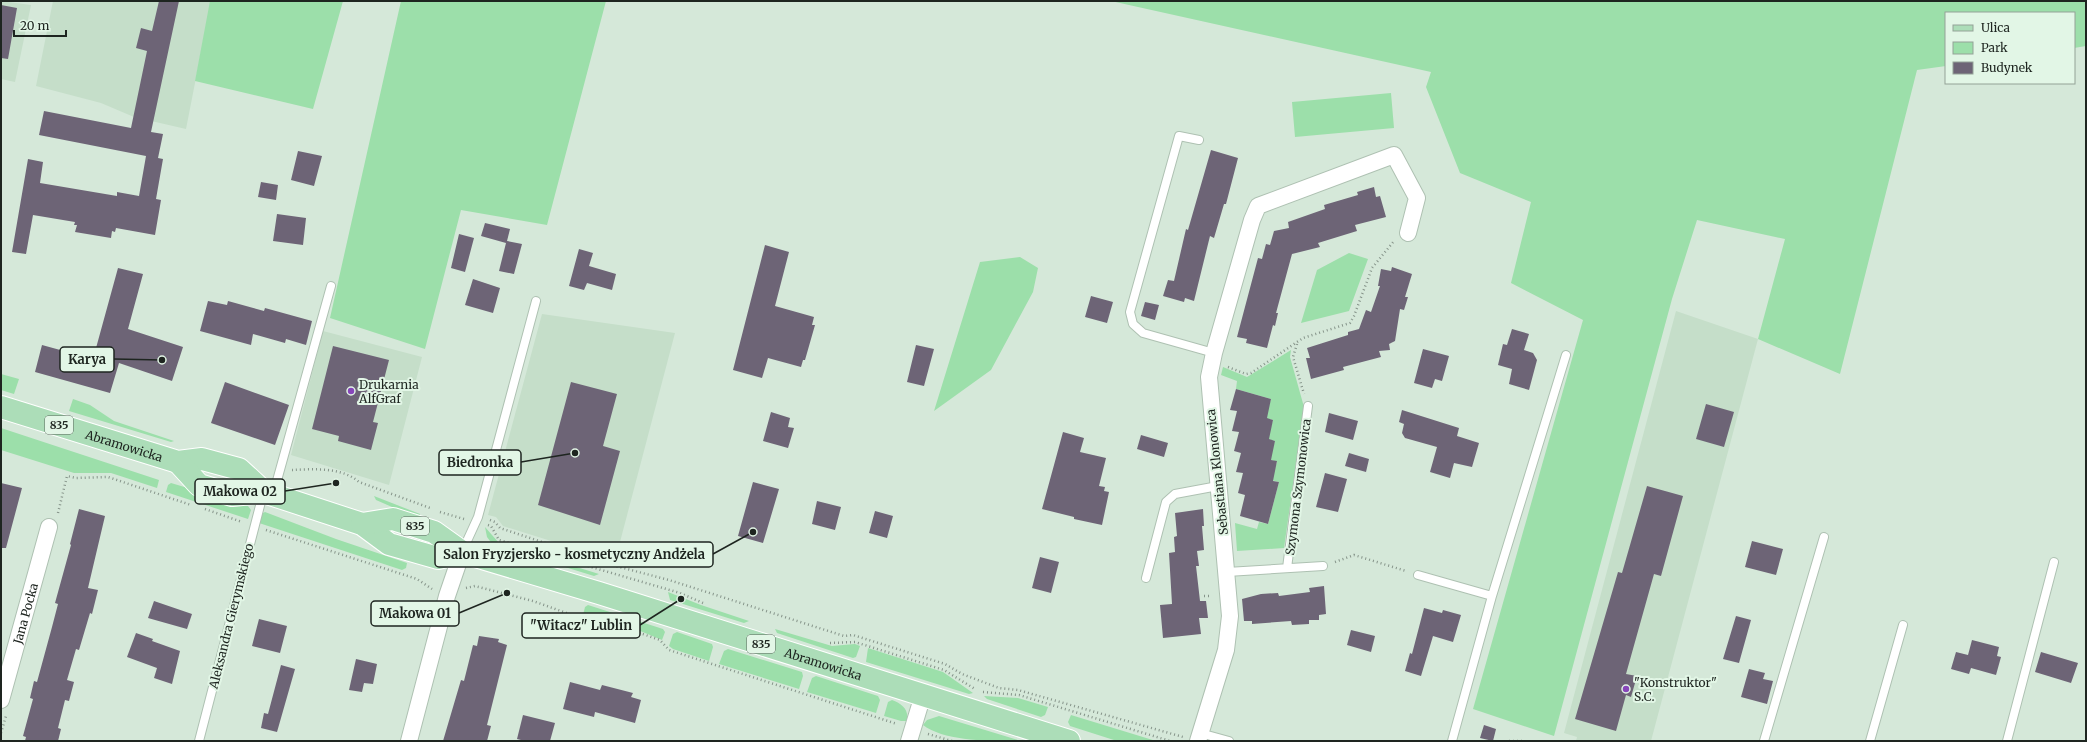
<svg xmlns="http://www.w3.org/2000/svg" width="2087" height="742" viewBox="0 0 2087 742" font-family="Merriweather,serif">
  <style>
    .built { fill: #c5dec9 }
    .green { fill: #9cdfaa }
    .building { fill: #6d6476 }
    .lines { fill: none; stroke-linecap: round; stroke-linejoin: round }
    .lane-casing { stroke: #aec1b2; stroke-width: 10 }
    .street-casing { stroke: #aec1b2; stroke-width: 18 }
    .primary-casing { stroke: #fff; stroke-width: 24 }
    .path { stroke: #86948a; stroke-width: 2.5; stroke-dasharray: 1 3; stroke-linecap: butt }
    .lane { stroke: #fff; stroke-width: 8 }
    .street { stroke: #fff; stroke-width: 16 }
    .primary { stroke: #acddb8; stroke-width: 22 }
    .poi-dot { fill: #8746ba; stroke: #e2f6e6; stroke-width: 1.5 }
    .labels { text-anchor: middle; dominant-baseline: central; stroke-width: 4; stroke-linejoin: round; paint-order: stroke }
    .shield { fill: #e2f6e6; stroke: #59645b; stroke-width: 1 }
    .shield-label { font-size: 11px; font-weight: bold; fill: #1e2520 }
    .poi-label { font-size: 12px; fill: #1e2520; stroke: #e2f6e6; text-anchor: start }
    .street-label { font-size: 12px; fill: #1e2520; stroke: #e2f6e6 }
    .leader { fill: none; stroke: #1e2520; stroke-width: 1.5 }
    .callout-dot { fill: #1e2520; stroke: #e2f6e6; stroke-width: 1.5 }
    .callout { fill: #e2f6e6; stroke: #1e2520; stroke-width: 1.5 }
    .callout-label { font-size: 13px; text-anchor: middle; font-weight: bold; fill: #1e2520 }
  </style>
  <rect width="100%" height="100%" fill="#d5e8d9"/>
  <path class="built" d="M1,1L31,5L15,82L1,79Z
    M53,1H211L186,129L134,117L101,103L36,86Z
    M1676,311L1758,339L1651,741H1576L1577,737L1564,733Z
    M542,314L675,333L615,561L503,526L496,517L488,515Z
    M323,331L422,357L389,485L291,455Z"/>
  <path class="green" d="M210,1H343L313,109L195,81Z
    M401,1H606L547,225L461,210L425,349L330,318Z
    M1111,1H2086V46L2074,48V13H1946V66L1917,70L1840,374L1758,339L1785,239L1697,220L1672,299L1554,736L1473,709L1583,320L1511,283L1531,202L1460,173L1426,87L1431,72Z
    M1391,93L1394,128L1295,137L1292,102Z
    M1349,253L1368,259L1349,311L1301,323L1317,270Z
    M1020,257L1038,268L1033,292L991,370L934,411L980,262Z
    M1291,350L1290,357L1304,407L1284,548L1237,551L1235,523L1257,529L1259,522L1268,524L1279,482L1271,480L1277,462L1269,459L1275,441L1267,439L1273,420L1265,418L1271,399L1236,389L1237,381L1221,375L1223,367L1247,377Z
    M1,374L19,379L14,394L1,390Z
    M73,399L90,405L114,421L174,441L171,442L69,411Z
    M1,428L159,480L157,488L111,473H74L1,450Z
    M171,483L248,506L251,510L248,519L166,492L168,485Z
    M374,496L420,514V516L415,517L376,500Z
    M265,512L336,539L407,563L406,568L402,570L259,523L261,514Z
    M485,527L499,543L599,574L594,576L493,545L487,537Z
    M668,592L701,605L749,621L744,623L670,600Z
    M588,605L663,629L665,632L662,640L621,623L583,615L585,607Z
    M775,629L832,646L855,644L860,646L856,657L853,658L777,633Z
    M677,632L712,644L713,647L709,661L673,649L669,646L673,634Z
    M868,648L943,672L973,693L969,694L866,662Z
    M728,649L802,672L803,676L799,689L719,664L724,651Z
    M816,676L878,696L880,700L876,713L807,692L812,678Z
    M984,696L1018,698L1048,707L1045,715L1041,717L987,699Z
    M892,700C902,704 909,709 907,721H901L884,716L888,702Z
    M1071,715L1156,741H1117L1070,726L1068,722Z
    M939,716L1021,741C993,741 945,742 923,725L927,720Z"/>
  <path class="building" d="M159,1H179L151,132L163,134L158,158L163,159L156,199L161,200L155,235L116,228L115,232L112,231L111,238L75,232L77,225H74L75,222L33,215L26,254L12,252L28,159L43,162L40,183L117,196V192L139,196L146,156L39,135L44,111L131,128L147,51L136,48L141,28L152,31Z
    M1,5L17,8L8,59L1,58Z
    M1211,150L1238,158L1226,204H1224L1214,238L1210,236L1194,301L1185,298L1184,302L1163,296L1168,280L1174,281L1186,229L1188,230Z
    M298,151L322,156L314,186L291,180Z
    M261,182L278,185L276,200L258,197Z
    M1374,187L1376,197L1380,196L1386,217L1355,225L1357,231L1318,243L1320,247L1292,254L1276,313H1278L1275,326L1273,325L1267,348L1246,343L1247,339L1237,337L1258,258L1262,259L1266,244L1270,245L1274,231L1289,228L1288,222L1325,209L1324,205L1358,195L1357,192Z
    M277,214L306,218L303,245L273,241Z
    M485,223L510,229L507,241L522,244L514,274L499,271L506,243L481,236Z
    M459,234L474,238L465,272L451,268Z
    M765,245L789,252L775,306L814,317L812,325H815L805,360H803L801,367L768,358L762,378L733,370Z
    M579,249L593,253L589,266L616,274L612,290L587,283L584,290L569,286Z
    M1392,267L1412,274L1405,297H1408L1404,310L1400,309L1395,341L1389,344L1390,350L1379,351L1381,357L1343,367L1344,370L1311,379L1306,358H1310L1307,348L1348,335V332L1359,329L1366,310L1371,312L1380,286H1378L1381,269L1391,271Z
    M118,268L143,274L128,329L183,347L172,381L119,363L110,393L35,372L42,345L93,359Z
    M473,279L500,288L493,313L465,305Z
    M1091,296L1113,302L1107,323L1085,317Z
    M208,301L227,305L228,301L264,311L265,308L312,321L306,345L286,339L285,343L253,334L251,345L200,331Z
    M1145,302L1159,305L1155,320L1141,316Z
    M1512,329L1529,334L1524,350L1533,353L1537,360L1529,390L1509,384L1512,369L1498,365L1503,344L1507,345Z
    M916,345L934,349L924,386L907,382Z
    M333,346L389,360L373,422L378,423L371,450L338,441L339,436L312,429Z
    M1423,349L1449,356L1442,381L1435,379L1432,388L1414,383Z
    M225,382L289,405L275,445L211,423Z
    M571,382L617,394L603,446L620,451L600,525L538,505Z
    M1236,389L1271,399L1267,418L1273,420L1269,439L1275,441L1271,460L1277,461L1273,481L1279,482L1268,524L1240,516L1245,495L1238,493L1243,473L1236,472L1241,453L1234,451L1239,432L1232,431L1237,411L1230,410Z
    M1706,404L1734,412L1724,447L1696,439Z
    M1402,410L1459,428L1457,436L1479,443L1472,467L1454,463L1450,478L1430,472L1437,447L1405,438L1402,433L1404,424L1399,422Z
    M771,412L790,418L788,427L794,428L788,448L763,441Z
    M1329,413L1358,421L1353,440L1325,432Z
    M1063,432L1084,438L1080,452L1106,458L1099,486L1105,487L1104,491L1109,492L1102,525L1074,519V517L1042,509Z
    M1141,435L1168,443L1164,457L1137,449Z
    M1349,453L1369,459L1366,472L1345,466Z
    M1325,473L1347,479L1338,512L1316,507Z
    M753,482L779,489L763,543L738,536Z
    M1,483L22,488L6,548H1Z
    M1647,486L1683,496L1661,576L1654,574L1626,674L1637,676L1631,697L1626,695L1616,731L1575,719L1618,572L1622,573Z
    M817,501L841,507L835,530L812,524Z
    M79,509L105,516L88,588L98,590L92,614L90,613L79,650L76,649L67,680L74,682L69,701L65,700L58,728L61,729L58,741H25L26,737L23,736L33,699L30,698L34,681L37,682L52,627L58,604L55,603L71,545L70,544Z
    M1203,509L1204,526H1202L1204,550L1197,551L1199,566H1196L1200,601H1206L1208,618H1199L1201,634L1163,638L1160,605L1172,604L1169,553L1175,552L1174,537L1177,536L1175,513Z
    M875,511L893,516L887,538L869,533Z
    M1752,541L1783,549L1776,575L1745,567Z
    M1040,557L1059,562L1051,593L1032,588Z
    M1324,586L1326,614L1319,615V620H1309V624L1292,625L1291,621L1252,624V621H1244L1242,599L1261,594L1278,593L1279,596L1310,592L1309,588Z
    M154,601L192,614L187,629L148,618Z
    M1424,608L1442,613L1443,610L1461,615L1453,642L1433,636L1421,676L1405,671L1410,653L1412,654Z
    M1736,616L1751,620L1739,663L1723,659Z
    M259,619L287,626L280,653L252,646Z
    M1351,630L1375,636L1371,652L1347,645Z
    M136,633L153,639L152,641L180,651L172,684L154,678L157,668L127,657Z
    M479,636L499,639L498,642L507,645L487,725L491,726L487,741H443L461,680L464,681L473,645L477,646Z
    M1972,640L1999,647L1997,656L2001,657L1996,675L1971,668L1969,674L1951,669L1956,652L1968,655Z
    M2041,652L2078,663L2071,683L2035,672Z
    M356,659L377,664L373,684L364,683L362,692L349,690Z
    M281,665L295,669L277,732L261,728L264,713L268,714Z
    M1749,669L1765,673L1763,679L1773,681L1767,704L1741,697Z
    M570,682L600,690L602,685L633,693L631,697L641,700L635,723L595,712L594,717L563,709Z
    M523,715L555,723L550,741H525L517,739Z
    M1484,725L1496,729L1493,741L1480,738Z"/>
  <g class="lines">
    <g class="lane-casing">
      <path id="lane" d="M1199,140L1179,136L1130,312L1133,324L1143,333L1214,353
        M273,495L331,286
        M462,552L478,517L536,301
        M1287,568L1308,406
        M1227,572L1323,566
        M1418,575L1492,596
        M1146,578L1166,502L1175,494L1218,486
        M1200,733L1229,741
        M199,741L263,494
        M1452,741L1492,596L1566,355
        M1764,741L1824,537
        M1870,741L1903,625
        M2007,741L2054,562"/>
    </g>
    <g class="street-casing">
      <g id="street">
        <path id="s1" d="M1,700L49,527"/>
        <path d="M409,741L447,596L462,552"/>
        <path d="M909,741L923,695"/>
        <path d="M1198,741L1226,650L1230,616L1209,377L1214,353L1252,220L1258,206L1394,155L1417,198L1408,233"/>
      </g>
    </g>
    <g class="primary-casing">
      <g id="primary">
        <path id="s2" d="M1,407L178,462L202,459L239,469L264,492L362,524L389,544L438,558L462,552"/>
        <path d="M178,462L199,485L232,495L264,492"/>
        <path id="s3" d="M362,524L393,519L434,532L462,552L599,593L1069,741"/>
      </g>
    </g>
    <path class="path" d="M1297,344L1293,357L1304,394
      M1228,367L1246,374L1251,373L1303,338L1350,323L1354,316L1372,268L1394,241
      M292,470C314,469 342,467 359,482L430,508
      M205,509L242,522
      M440,512L464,519
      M58,513L67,476L76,478L108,477L191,505
      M490,520L495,522L500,528L608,564L669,580L844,636L853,635L945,664L962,674L999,688L1018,690L1183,737
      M488,525L491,526L499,540L680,593L703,603
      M266,530L417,579L432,589
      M1335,562L1354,555L1406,571
      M466,588L475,586L533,601L572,615L620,626L660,640L669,650L897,724
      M1204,596H1212
      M830,643L855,642L944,670L975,689
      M983,692L1019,695L1170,741
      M1,733L6,716
      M928,734L952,741
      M1509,741H1524"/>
    <use href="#lane" class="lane"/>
    <use href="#street" class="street"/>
    <use href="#primary" class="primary"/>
  </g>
  <g class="poi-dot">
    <circle cx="351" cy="391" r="4"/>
    <circle cx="1626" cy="689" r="4"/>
  </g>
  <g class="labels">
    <g class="shield">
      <rect x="45" y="416" width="28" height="18" rx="3"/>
      <rect x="401" y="517" width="28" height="18" rx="3"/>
      <rect x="747" y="635" width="28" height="18" rx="3"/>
    </g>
    <g class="shield-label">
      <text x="59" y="425">835</text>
      <text x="415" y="526">835</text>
      <text x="761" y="644">835</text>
    </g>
    <g class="poi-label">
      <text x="359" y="384">Drukarnia<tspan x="359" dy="14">AlfGraf</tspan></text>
      <text x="1634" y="682">"Konstruktor"<tspan x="1634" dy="14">S.C.</tspan></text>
    </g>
    <g class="street-label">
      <text stroke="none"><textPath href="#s2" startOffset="129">Abramowicka</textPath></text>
      <text transform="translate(1217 472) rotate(-96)">Sebastiana Klonowica</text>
      <text transform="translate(1298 487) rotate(-83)">Szymona Szymonowica</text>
      <text stroke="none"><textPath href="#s1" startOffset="90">Jana Pocka</textPath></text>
      <text transform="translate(231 616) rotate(-76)">Aleksandra Gierymskiego</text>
      <text stroke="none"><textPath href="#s3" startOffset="487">Abramowicka</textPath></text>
    </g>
  </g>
  <path class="leader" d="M162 360L114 359M575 453L521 462M336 483L285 491M753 532L713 554M507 593L459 613M681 599L640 625"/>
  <g class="callout-dot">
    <circle cx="162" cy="360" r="4"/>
    <circle cx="575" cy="453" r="4"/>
    <circle cx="336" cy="483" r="4"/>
    <circle cx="753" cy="532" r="4"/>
    <circle cx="507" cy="593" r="4"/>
    <circle cx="681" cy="599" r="4"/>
  </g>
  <g class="callout">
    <rect x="60" y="347" width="54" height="25" rx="4"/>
    <rect x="439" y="450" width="82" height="25" rx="4"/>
    <rect x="195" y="479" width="90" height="25" rx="4"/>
    <rect x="435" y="542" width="278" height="25" rx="4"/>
    <rect x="371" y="601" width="88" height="25" rx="4"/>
    <rect x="522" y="613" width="118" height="25" rx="4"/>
  </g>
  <g class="callout-label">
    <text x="87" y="364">Karya</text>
    <text x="480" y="467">Biedronka</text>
    <text x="240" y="496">Makowa 02</text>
    <text x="574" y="559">Salon Fryzjersko - kosmetyczny Andżela</text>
    <text x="415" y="618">Makowa 01</text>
    <text x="581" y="630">"Witacz" Lublin</text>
  </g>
  <rect width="2087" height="742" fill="none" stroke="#1e2520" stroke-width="4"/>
  <rect x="1945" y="12" width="130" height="72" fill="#e2f6e6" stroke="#94a297"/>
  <rect x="1953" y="25" width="20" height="6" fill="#acddb8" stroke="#94a297"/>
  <text x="1981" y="32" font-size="12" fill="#1e2520">Ulica</text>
  <rect x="1953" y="42" width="20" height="12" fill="#9cdfaa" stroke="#94a297"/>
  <text x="1981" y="52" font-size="12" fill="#1e2520">Park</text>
  <rect x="1953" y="62" width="20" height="12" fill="#6d6476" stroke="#94a297"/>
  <text x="1981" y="72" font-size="12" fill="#1e2520">Budynek</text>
  <path d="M14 30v6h52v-6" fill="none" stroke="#1e2520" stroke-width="2"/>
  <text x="20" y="30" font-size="12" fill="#1e2520" stroke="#e2f6e6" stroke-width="3" paint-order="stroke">20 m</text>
</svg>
